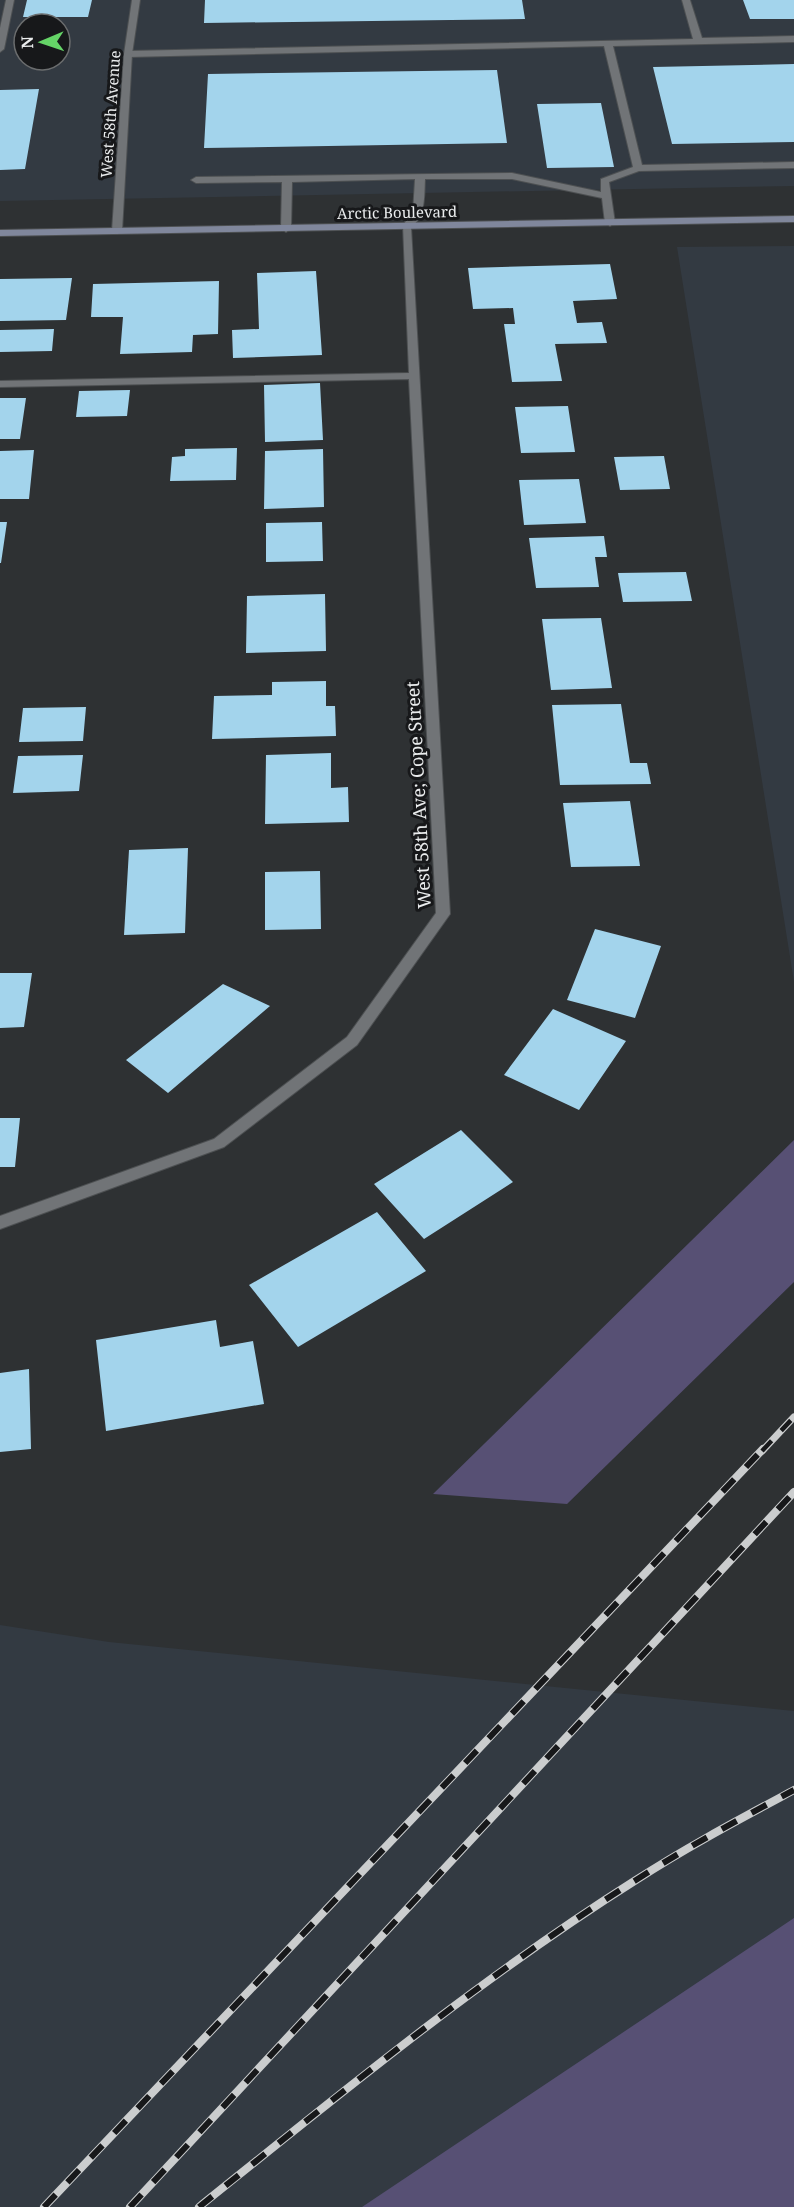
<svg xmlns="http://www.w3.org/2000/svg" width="794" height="2207" viewBox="0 0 794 2207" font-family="'Noto Serif',serif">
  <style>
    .built { fill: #333a42; fill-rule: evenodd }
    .green { fill: #575074 }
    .building { fill: #a3d4ec }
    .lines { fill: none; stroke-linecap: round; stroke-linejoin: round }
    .service-casing { stroke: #4d5052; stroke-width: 2 }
    .minor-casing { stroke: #4d5052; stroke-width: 2 }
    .secondary-casing { stroke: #4d5052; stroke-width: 2 }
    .service { fill: #717477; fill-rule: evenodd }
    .minor { fill: #717477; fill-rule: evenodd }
    .secondary { fill: #80879c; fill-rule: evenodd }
    .rail-far1-casing { stroke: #cbcdce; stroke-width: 7 }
    .rail-casing { stroke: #cbcdce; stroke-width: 8 }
    .rail-far1 { stroke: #17181a; stroke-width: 4.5; stroke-dasharray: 14; stroke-linecap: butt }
    .rail { stroke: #17181a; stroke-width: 6; stroke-dasharray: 17; stroke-linecap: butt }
    .labels { text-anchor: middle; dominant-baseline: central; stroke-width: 6; stroke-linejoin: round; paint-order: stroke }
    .far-street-label { font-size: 15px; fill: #eaeced; stroke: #17181a }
    .street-label { font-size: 18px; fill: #eaeced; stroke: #17181a }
  </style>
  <rect width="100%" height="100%" fill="#2e3133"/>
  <path class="built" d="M0,0H794V186L0,201ZM24,24H60V60H24Z
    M794,246V982L677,247Z
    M0,1625L109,1642L794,1711V2207H0Z"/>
  <path class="green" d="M794,1140V1282L567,1504L433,1494Z
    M794,1918V2207H362Z"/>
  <path class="building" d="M27,0H92L88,17H23Z
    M205,0H522L525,19L204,23Z
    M743,0H794V19H750Z
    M794,64V142L672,144L653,67Z
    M497,70L507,143L204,148L208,74Z
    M39,89L25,169L0,170V90Z
    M601,103L614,167L547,168L537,104Z
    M610,264L617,299L573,301L577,323L602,322L607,343L555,344L562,381L512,382L504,324H515L513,308L473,309L468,268Z
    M316,271L322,355L233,358L232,330L259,329L257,273Z
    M72,278L66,320L0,321V279Z
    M219,281L218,334L193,335L192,352L120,354L123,317H91L93,284Z
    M54,329L52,351L0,352V330Z
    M320,383L323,440L265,442L264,385Z
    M130,390L127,416L76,417L79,391Z
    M0,398H26L20,439H0Z
    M568,406L575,452L521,453L515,407Z
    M237,448L236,480L170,481L172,457L185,456V449Z
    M323,449L324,507L264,509L265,451Z
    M34,450L29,499H0V451Z
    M664,456L670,489L620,490L614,457Z
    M579,479L586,523L524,525L519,480Z
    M0,522H7L1,563H0Z
    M322,522L323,561L266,562V523Z
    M604,536L607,557H595L599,587L536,588L529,538Z
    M686,572L692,601L623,602L618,573Z
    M325,594L326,651L246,653L247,596Z
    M601,618L612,688L551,690L542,619Z
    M326,681V706H335L336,736L212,739L214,696L272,695V682Z
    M621,704L630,763H647L651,784L560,785L552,705Z
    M86,707L83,741L19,742L23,708Z
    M331,753V788L348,787L349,822L265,824L266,755Z
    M83,755L79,791L13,793L18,756Z
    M630,801L640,866L571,867L563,803Z
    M188,848L185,933L124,935L129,850Z
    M320,871L321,929L265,930V872Z
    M595,929L661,946L635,1018L567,1000Z
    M0,973H32L24,1027L0,1028Z
    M223,984L270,1006L168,1093L126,1060Z
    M553,1009L626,1041L579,1110L504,1075Z
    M0,1118H20L15,1167H0Z
    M461,1130L513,1182L424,1239L374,1184Z
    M377,1212L426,1271L298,1347L249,1285Z
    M216,1320L220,1347L253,1341L264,1404L106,1431L96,1340Z
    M29,1369L31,1449L0,1452V1373Z"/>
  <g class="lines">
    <g class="service-casing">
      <path id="service" d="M6,0H14L4,49L0,52V28Z
        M682,0H690L702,38L794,36V42L613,46L642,165L794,162V168L639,171L609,182L615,223L610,226L605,223L602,198L512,179H425C424,198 426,221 406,230L401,227L413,213L415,179L292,182L291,229L286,232L281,229L282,182L196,183L191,180L196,177L512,173L601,192V179L633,167L604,46L128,57L124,54L128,51L693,39Z"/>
    </g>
    <g class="minor-casing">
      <path id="minor" d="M132,0H140L132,54L122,231L117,234L112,231L124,54Z
        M403,225L411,227L450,914L357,1045L224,1147L0,1229V1216L214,1139L347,1037L436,913L409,379L0,387V381L409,373Z"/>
    </g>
    <g class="secondary-casing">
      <path id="secondary" d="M794,216V222L0,236V230Z"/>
    </g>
    <use href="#service" class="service"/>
    <use href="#minor" class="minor"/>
    <use href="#secondary" class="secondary"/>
    <g class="rail-far1-casing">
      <path id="rail-far1" d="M762,1451L794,1417"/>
    </g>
    <g class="rail-casing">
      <path id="rail" d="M44,2207L763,1449
        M130,2207L794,1492
        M199,2207C341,2093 482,1977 636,1880C687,1847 740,1819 794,1790"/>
    </g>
    <use href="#rail-far1" class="rail-far1"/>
    <use href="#rail" class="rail"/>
  </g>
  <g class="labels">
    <g class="far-street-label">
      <text transform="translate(110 114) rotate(-86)">West 58th Avenue</text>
      <text transform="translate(397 212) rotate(-1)">Arctic Boulevard</text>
    </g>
    <g class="street-label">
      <text transform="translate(418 795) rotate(-93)">West 58th Ave; Cope Street</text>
    </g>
  </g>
  <g transform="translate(42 42) rotate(268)"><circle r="28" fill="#17181a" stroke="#6b6d6e" stroke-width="1.5"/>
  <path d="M0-4.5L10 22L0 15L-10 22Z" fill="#65d467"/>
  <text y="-9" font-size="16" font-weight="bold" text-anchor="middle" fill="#eaeced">N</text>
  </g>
</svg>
